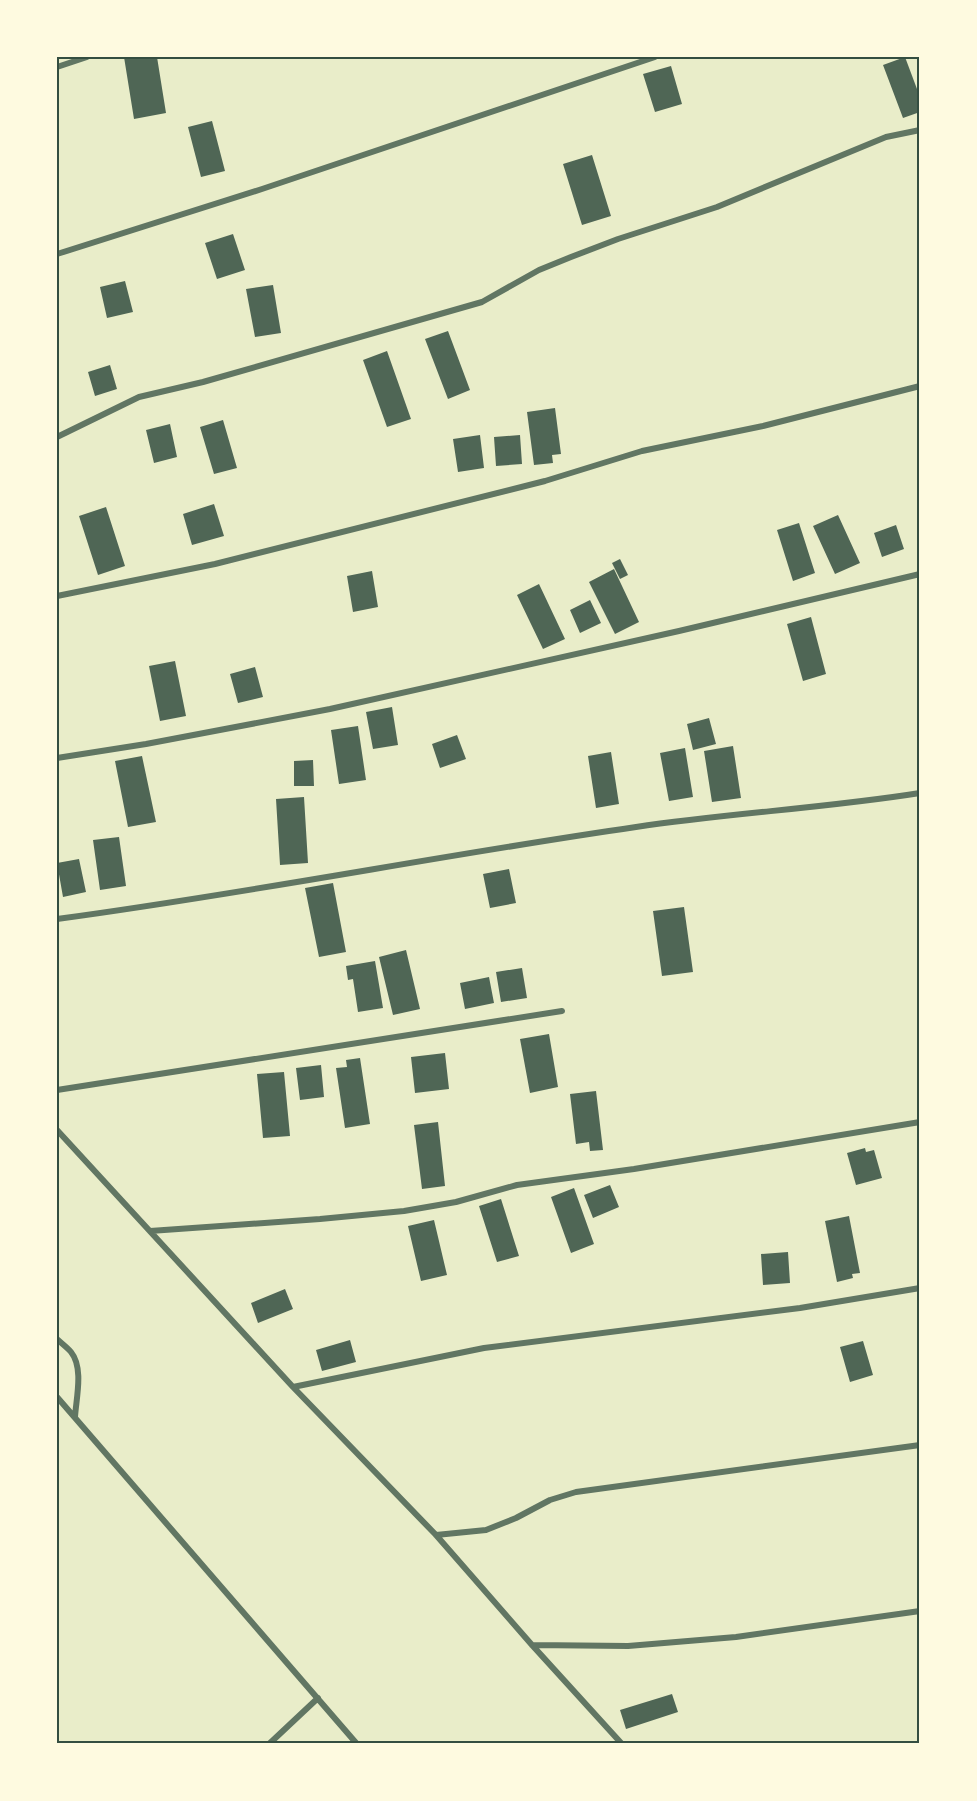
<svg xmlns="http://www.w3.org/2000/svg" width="977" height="1801" viewBox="0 0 977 1801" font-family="'DM Sans',sans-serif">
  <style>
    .building { fill: #4f6655 }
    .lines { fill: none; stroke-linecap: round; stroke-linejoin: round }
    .minor { stroke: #617663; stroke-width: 6 }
    .neatline { fill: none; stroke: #344e41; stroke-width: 2 }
  </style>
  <rect width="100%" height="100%" fill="#e9edc9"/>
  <path class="building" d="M124,57H157L166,113L134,119Z
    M905,57L920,97V112L903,118L883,65Z
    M671,66L682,104L655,112L643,74Z
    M212,121L225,171L201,177L188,127Z
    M592,155L611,216L582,225L563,164Z
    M233,234L245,270L217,279L205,243Z
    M125,281L133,312L107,318L100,287Z
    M273,285L281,333L255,337L246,289Z
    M448,331L470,390L448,399L425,339Z
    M387,351L411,419L387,427L363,360Z
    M110,365L117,389L95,396L88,372Z
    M555,408L561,454L552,455L553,463L534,465L527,412Z
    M223,420L237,468L214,474L200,427Z
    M170,424L177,457L154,463L146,430Z
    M480,435L484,468L458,472L453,439Z
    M520,435L522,464L496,466L494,437Z
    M214,504L224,536L192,545L183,514Z
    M106,507L125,566L98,575L79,516Z
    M838,515L860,563L835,574L813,526Z
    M799,523L815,573L793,581L777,530Z
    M896,525L904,549L882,557L874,533Z
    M620,559L628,575L620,579L612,563Z
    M614,569L639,622L615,634L589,582Z
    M372,571L378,607L353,612L347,576Z
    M539,584L565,639L543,649L517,595Z
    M590,600L601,623L580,633L570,610Z
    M811,617L826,674L803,681L787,624Z
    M175,661L186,716L160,721L149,666Z
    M255,667L263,697L238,703L230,674Z
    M392,707L398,745L373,749L366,712Z
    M709,718L716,744L693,750L687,724Z
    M358,726L366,780L339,784L331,730Z
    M457,735L466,759L440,768L432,744Z
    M733,746L741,798L712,802L704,751Z
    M685,748L693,797L669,801L660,753Z
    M611,752L619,804L596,808L588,756Z
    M142,756L156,822L128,827L115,761Z
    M313,760L314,786H294V761Z
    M304,797L308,863L280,865L276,799Z
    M119,837L126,886L100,890L93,840Z
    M79,859L86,892L63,897L57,863Z
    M509,869L516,903L490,908L483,874Z
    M333,883L346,952L319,957L305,888Z
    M684,907L693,972L662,976L653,911Z
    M406,950L420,1009L393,1015L379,957Z
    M375,961L383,1008L358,1012L353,979L348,980L346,966Z
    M522,968L527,998L501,1002L496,972Z
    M489,977L494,1003L465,1009L460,983Z
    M549,1034L558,1087L530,1093L520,1039Z
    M445,1053L449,1089L415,1093L411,1057Z
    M360,1058L370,1124L345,1128L336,1068L347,1067L346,1060Z
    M321,1065L324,1097L300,1100L296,1068Z
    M284,1072L290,1136L263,1138L257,1074Z
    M596,1091L603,1150L590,1151L589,1142L576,1144L570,1094Z
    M438,1122L445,1186L422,1189L414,1125Z
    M865,1148L866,1152L874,1150L882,1178L856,1185L847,1153Z
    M610,1185L619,1207L593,1218L584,1195Z
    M574,1188L594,1244L571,1253L551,1197Z
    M501,1199L519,1256L497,1262L479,1206Z
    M849,1216L860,1273L852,1274L853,1278L837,1282L825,1221Z
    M434,1220L447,1275L421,1281L408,1226Z
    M788,1252L790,1283L763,1285L761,1254Z
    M285,1289L293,1309L258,1323L251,1303Z
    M350,1340L356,1362L322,1371L316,1350Z
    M863,1341L873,1375L850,1382L840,1347Z
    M672,1694L678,1712L626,1729L620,1710Z"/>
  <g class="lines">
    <path class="minor" d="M57,67L87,57
      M57,254L262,189L655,57
      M57,437L139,397L203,382L482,302L539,270L571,257L618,239L717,207L886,137L920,130
      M57,596L215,564L545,481L642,451L763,426L920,386
      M57,758L146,744L330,709L679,631L920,574
      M57,919C251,893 442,855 636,827C730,813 826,808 920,793
      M57,1090L562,1011
      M57,1130L293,1387L436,1535L532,1645L622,1744
      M150,1231L320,1219L404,1211L456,1202L517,1185L634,1169L920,1122
      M57,1339C61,1343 67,1347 71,1352C84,1368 76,1399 75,1417
      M293,1387L484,1348L800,1308L920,1288
      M57,1397L357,1744
      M436,1535L486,1530L516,1518L550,1500L576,1492L920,1445
      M532,1645L628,1646L736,1637L920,1611
      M269,1744L318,1698"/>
  </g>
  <rect width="977" height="1801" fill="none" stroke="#fefae0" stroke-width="117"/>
  <rect x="58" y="58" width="860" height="1684" class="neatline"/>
</svg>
